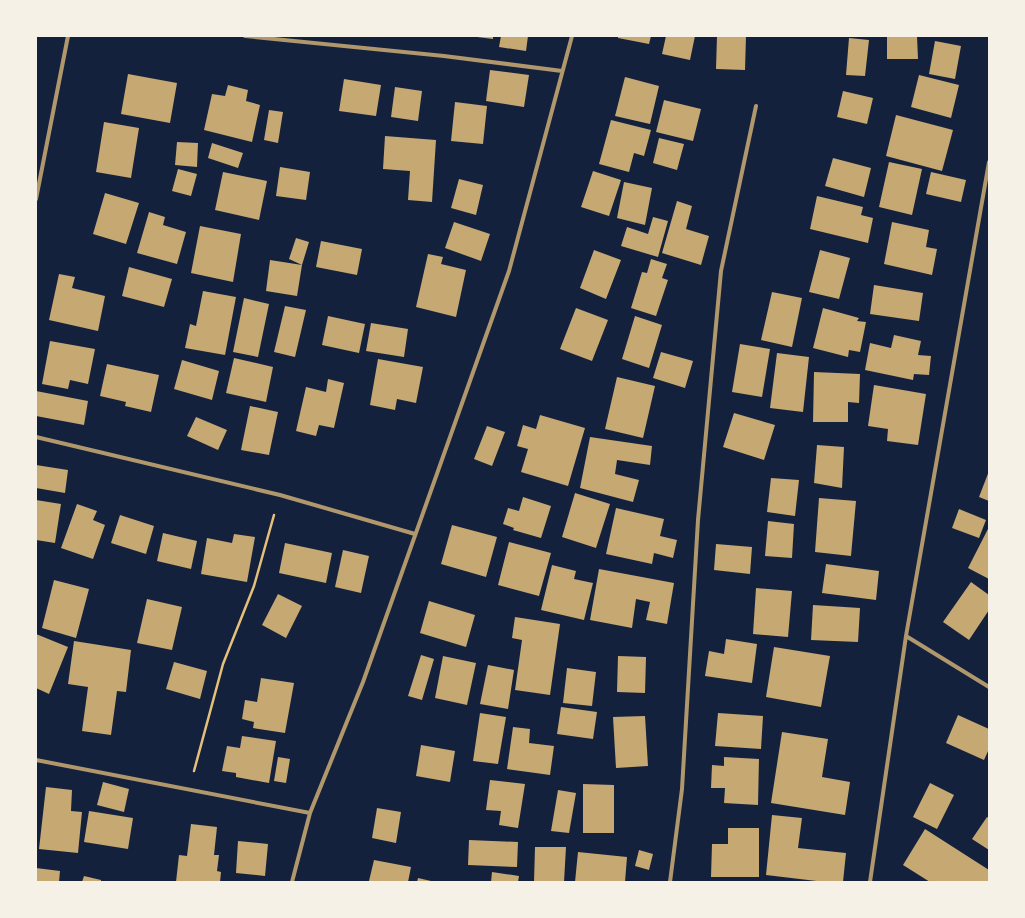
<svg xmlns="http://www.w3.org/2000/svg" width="1025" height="918" viewBox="0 0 1025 918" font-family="Quicksand,sans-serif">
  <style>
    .building { fill: #c6a872 }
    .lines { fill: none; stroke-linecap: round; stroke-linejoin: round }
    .path { stroke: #e5c07b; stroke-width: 2.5 }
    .minor { stroke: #b1986c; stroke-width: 4 }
  </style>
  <rect width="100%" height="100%" fill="#14213d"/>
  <path class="building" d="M469,36H493V39Z
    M501,36H528L526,51L499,47Z
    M618,36H651L649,44L618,38Z
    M666,36H695L690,60L662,54Z
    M717,36H746L745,70L716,69Z
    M887,36H917L918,59H887Z
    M849,38L869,40L865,76L846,75Z
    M935,41L961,46L955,79L929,74Z
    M490,70L529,75L524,107L486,101Z
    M128,74L177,83L170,123L121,114Z
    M919,75L959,85L951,118L911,107Z
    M625,77L659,86L650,124L615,116Z
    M344,79L381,85L376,116L339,111Z
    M228,85L248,90L246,101L260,105L252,142L204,130L212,94L225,96Z
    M395,87L422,91L418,121L391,117Z
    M843,91L873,98L867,124L837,117Z
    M664,100L701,109L693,141L656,132Z
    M455,102L487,106L483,144L451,141Z
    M269,110L283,112L278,143L264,140Z
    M896,115L953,130L942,171L886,156Z
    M611,120L651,130L644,156L634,153L629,172L599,164Z
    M104,122L139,128L131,178L96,172Z
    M385,136L436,140L432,202L408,200L410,171L383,169Z
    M659,138L684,144L677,170L653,163Z
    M177,142L198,143L197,167L175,165Z
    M212,143L243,153L238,168L208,158Z
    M833,158L871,168L864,197L825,186Z
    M889,162L922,169L912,215L879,207Z
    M280,167L310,172L306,200L276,196Z
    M178,169L197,174L191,196L172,191Z
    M593,171L621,180L609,216L581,207Z
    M223,172L267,181L259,220L215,210Z
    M931,172L966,180L961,202L926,194Z
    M459,179L483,185L476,215L451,208Z
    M624,182L652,188L645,225L617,218Z
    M105,193L139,203L126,244L93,234Z
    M817,196L863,207L861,215L873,218L868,243L810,229Z
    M677,201L692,206L686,229L709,236L701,265L662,253Z
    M149,212L165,217L163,225L186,232L177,264L137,253Z
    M653,217L668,221L658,257L621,246L627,227L648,234Z
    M454,222L490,234L481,261L445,248Z
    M892,222L929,230L926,247L937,249L932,275L884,264Z
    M200,226L241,234L233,282L191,273Z
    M296,238L309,242L302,265L297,296L266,291L270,260L302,265L289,259Z
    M321,241L362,249L357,275L316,267Z
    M594,250L621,260L606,299L580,288Z
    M820,250L850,258L839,299L809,292Z
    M428,254L443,257L441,264L466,270L456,317L416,307Z
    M651,259L667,264L662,278L668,280L656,316L631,308L642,272L647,273Z
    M129,267L172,279L164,307L122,296Z
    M59,274L75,277L72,288L105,296L98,331L49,320Z
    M874,285L923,293L919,321L870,314Z
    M203,291L236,297L225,355L185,348L190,324L196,326Z
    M772,292L802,298L792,347L761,340Z
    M244,298L269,304L258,357L233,352Z
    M285,306L306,310L295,357L274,352Z
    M576,308L608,320L592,361L560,349Z
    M823,308L859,318L857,321L866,322L860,352L849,350L848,357L813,348Z
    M328,316L365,324L359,353L322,345Z
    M635,316L662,325L649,368L622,359Z
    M371,323L408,329L404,357L366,351Z
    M894,335L921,341L918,355L931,356L929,375L914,374L913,380L865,370L870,343L891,348Z
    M50,341L95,349L88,384L70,380L68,389L42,384Z
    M740,344L770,349L762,397L732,392Z
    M661,352L693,361L685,388L653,378Z
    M777,353L809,357L803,412L770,408Z
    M234,358L273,367L266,402L226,393Z
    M378,359L423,367L416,403L397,399L395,410L370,405Z
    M182,360L219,371L212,400L174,389Z
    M107,364L159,375L151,412L125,406L126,402L100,396Z
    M814,372L860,374L859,403L848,402V422H813Z
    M617,377L655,386L643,438L605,429Z
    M328,379L344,383L334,428L319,425L316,436L296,431L306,387L326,392Z
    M874,385L926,394L918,445L887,441L888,429L868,426Z
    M36,391L88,401L84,425L36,416Z
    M250,406L278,412L269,455L241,450Z
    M734,413L775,425L764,460L723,447Z
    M540,415L585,428L568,486L521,472L528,449L517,446L523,425L536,429Z
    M196,417L227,430L218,450L187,436Z
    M487,426L505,432L492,466L474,459Z
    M590,437L652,446L650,465L617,460L615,474L639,480L633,502L580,488Z
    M817,445L844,447L842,488L814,483Z
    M36,465L68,470L65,493L36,488Z
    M989,471V501L979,497Z
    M771,478L799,480L795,516L767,512Z
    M575,493L610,504L596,548L562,537Z
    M523,497L551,506L541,538L513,530L514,528L503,524L508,508L519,511Z
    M819,498L856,501L851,556L815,552Z
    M36,500L61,504L55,543L36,540Z
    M77,504L97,511L93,520L105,525L93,559L61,548Z
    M616,508L664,519L660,536L677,540L673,558L654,553L652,564L606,554Z
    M959,509L986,520L979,538L952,528Z
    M120,515L154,526L146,554L111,543Z
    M768,521L794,524L792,558L765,556Z
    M452,525L497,537L486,577L441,564Z
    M989,527V579L968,568Z
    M163,533L197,541L191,569L157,561Z
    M234,534L255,537L247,582L201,574L207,538L232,543Z
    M509,542L551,553L539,596L498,585Z
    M285,543L332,553L326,583L279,573Z
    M716,544L752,547L750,574L714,570Z
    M343,550L369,556L361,593L335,587Z
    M826,564L879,571L876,600L822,593Z
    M552,565L576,571L574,579L593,583L584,620L541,610Z
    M599,569L674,583L667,624L646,620L650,602L636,599L632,628L590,620Z
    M54,580L89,589L76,638L42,628Z
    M971,582L989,595V610L969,640L943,622Z
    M756,588L792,591L788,637L753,634Z
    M278,594L302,606L286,638L262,625Z
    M147,599L182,607L172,650L137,643Z
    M429,601L475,615L466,647L420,633Z
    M813,605L860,608L858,642L811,640Z
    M515,617L560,624L550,695L515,690L522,640L512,638Z
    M36,634L68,647L49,694L36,688Z
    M726,639L757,644L752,683L705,676L709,651L724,654Z
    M74,641L131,650L126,692L117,691L111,735L82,731L88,687L68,684Z
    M774,647L830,656L821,707L766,697Z
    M421,655L434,659L422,700L408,696Z
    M443,656L476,663L467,705L435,698Z
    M618,656L646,657L645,693L617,692Z
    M174,662L207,671L200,699L166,689Z
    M488,665L514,670L508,709L480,704Z
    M567,668L596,672L592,706L563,703Z
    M261,678L294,683L285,733L253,728L254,722L242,719L245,700L257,702Z
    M561,707L597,712L593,739L557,734Z
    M480,713L506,717L498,764L473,761Z
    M718,713L763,716L761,749L715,746Z
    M958,715L989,729V749L984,760L946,743Z
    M645,716L648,766L616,768L613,717Z
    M513,727L530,729L529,743L554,746L550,775L507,769Z
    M782,732L828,739L822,777L850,782L845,815L771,803Z
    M242,736L276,741L269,783L236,777V773L222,771L227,746L240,748Z
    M421,745L455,751L450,782L416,776Z
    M278,757L290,759L286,783L274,781Z
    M724,757L759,759L758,805L724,803L725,788H711L712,765L724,766Z
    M490,780L525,784L518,828L499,825L501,811L486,810Z
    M103,782L129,789L124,812L97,805Z
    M930,783L954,795L937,829L913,817Z
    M583,784L614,785V833H583Z
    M46,787L72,790L71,811L82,812L78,853L39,849Z
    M558,790L576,793L569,833L551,831Z
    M377,808L401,812L396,843L372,838Z
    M89,811L133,818L128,849L84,842Z
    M772,815L802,818L798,848L846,853L843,882H825L766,875Z
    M987,817L989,818V850L972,839Z
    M191,824L217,827L214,855H219L217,871L221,872L220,882H176L179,855L187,856Z
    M728,828H759V877H711L712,844H728Z
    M925,829L989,870V882H930L903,865Z
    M469,840L518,842L517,867L468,865Z
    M238,841L268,844L265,876L236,873Z
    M535,847H566L564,882H534Z
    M639,850L653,854L649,870L635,866Z
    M578,852L627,857L625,882H575Z
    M374,860L411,867L408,882L369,881Z
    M36,868L60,871L59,882H36Z
    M492,872L519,876L518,882H491Z
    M84,876L101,880V882H82Z
    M418,878L431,881V882H417Z"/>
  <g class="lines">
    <path class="path" d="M194,771L223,664L254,586L274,515"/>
    <path class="minor" d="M245,36L444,56L562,71
      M36,199L68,36
      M36,437L280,495L415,534
      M906,636L989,687
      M36,760L310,813
      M292,882L310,813L363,682L509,271L572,36
      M670,882L682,789L698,520L721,271L756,106
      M870,882L906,636L989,162"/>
  </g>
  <rect width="1025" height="918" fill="none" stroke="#f6f1e7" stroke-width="74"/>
</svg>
